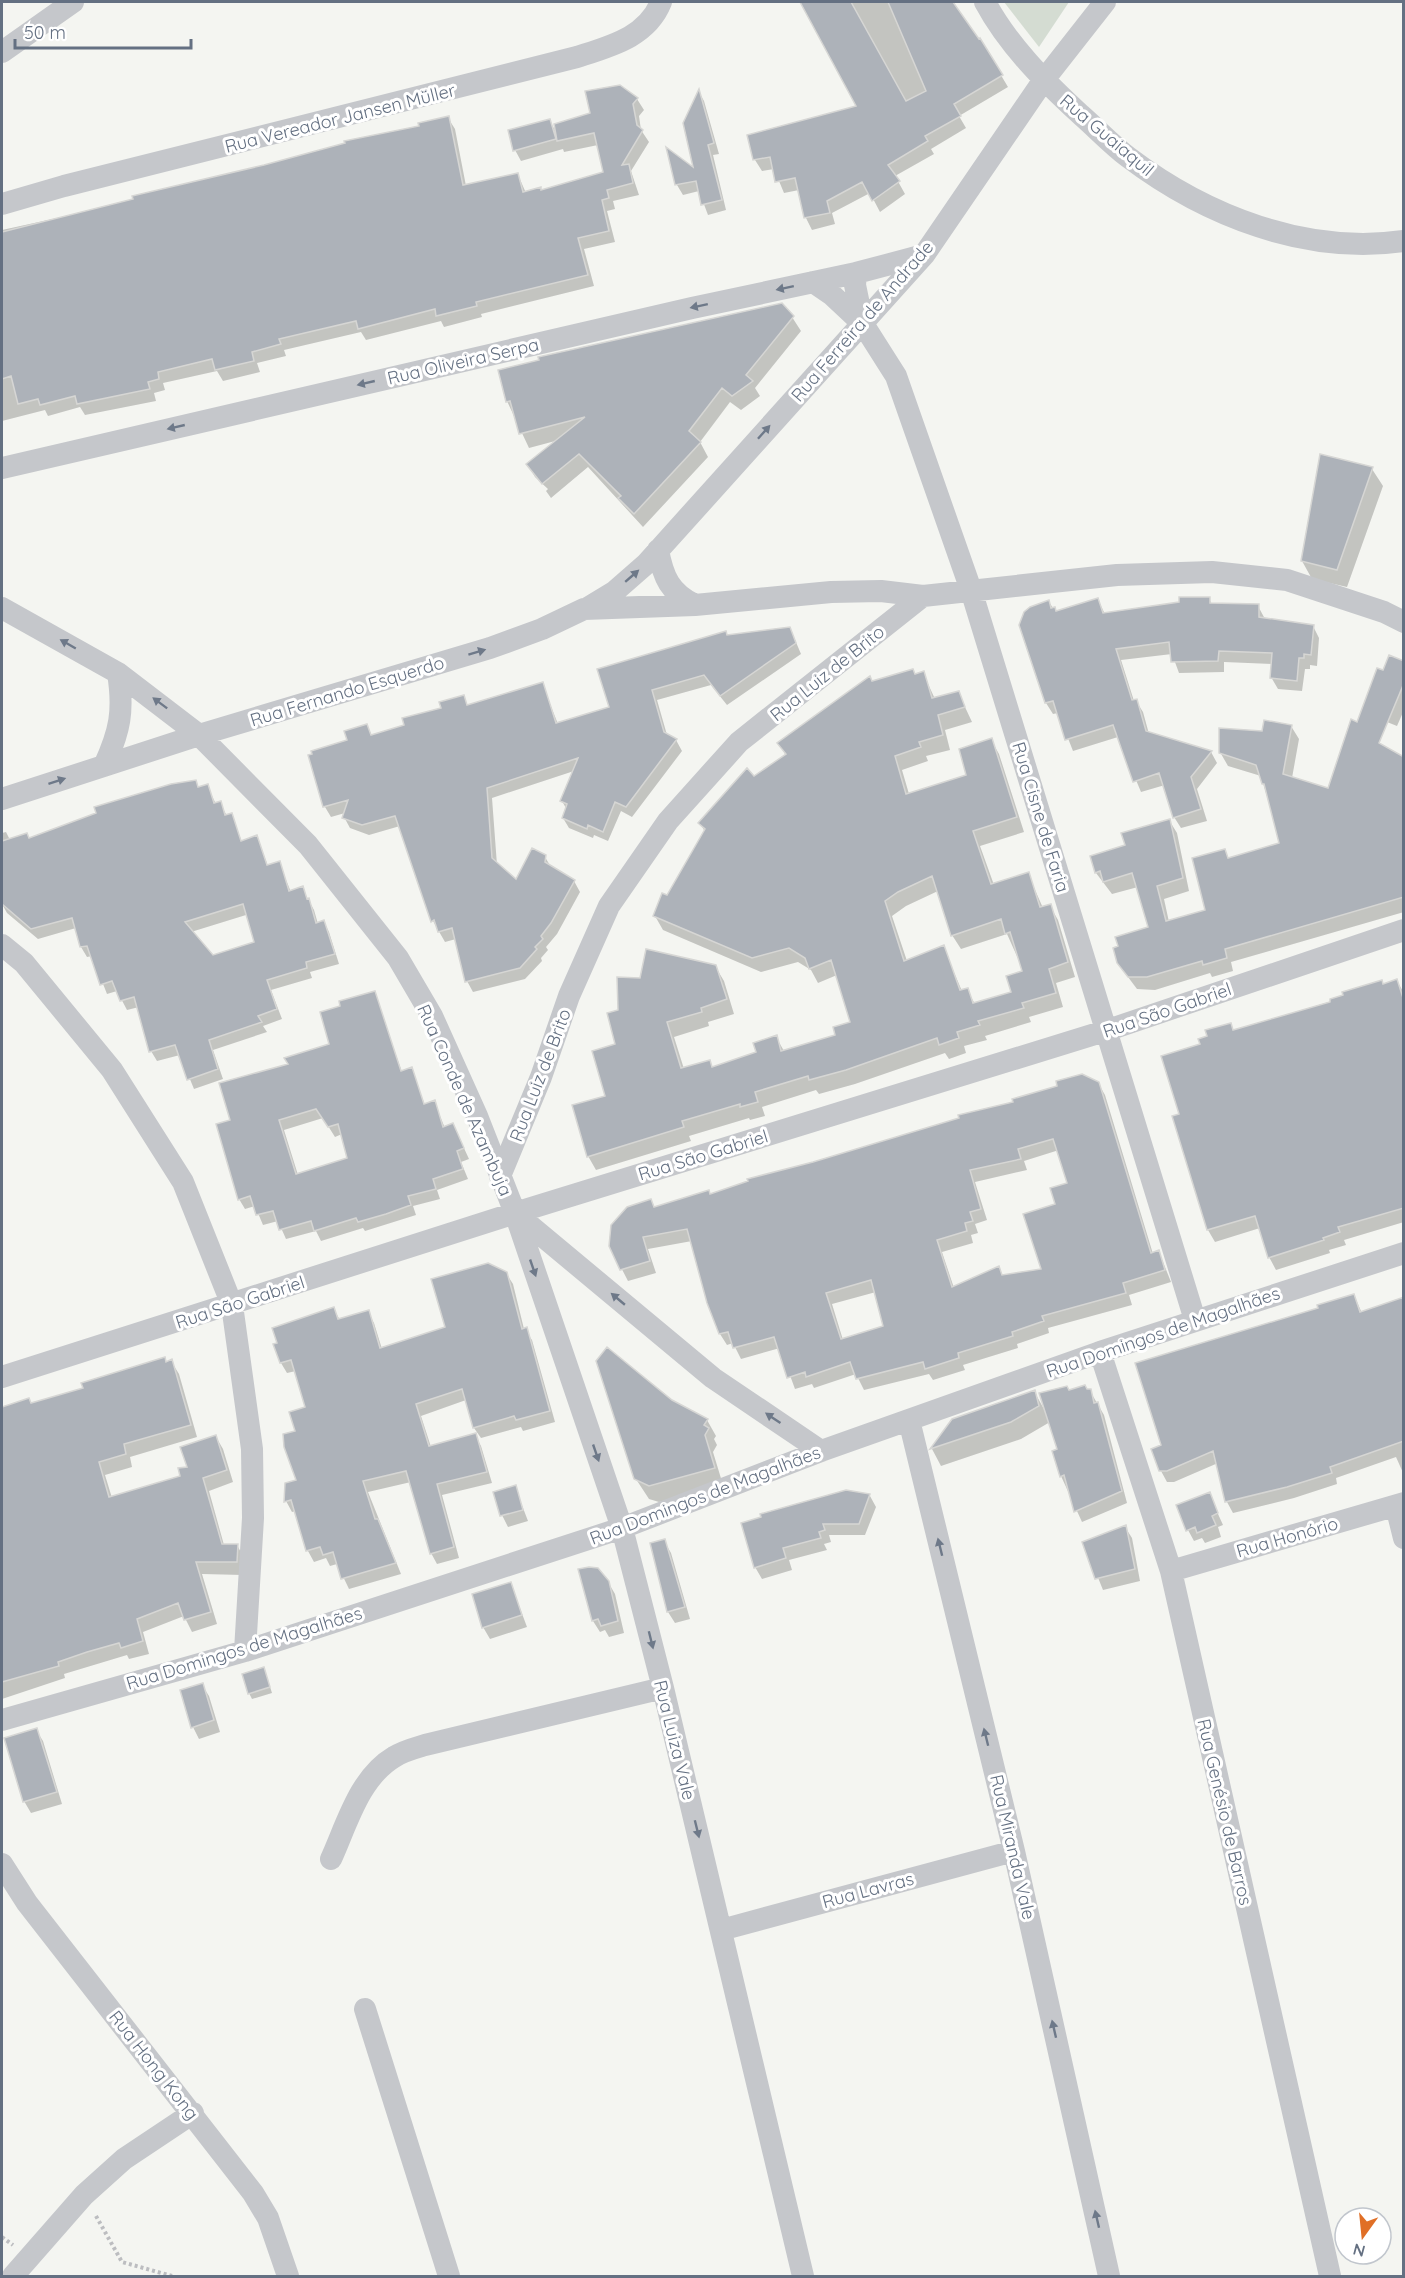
<svg xmlns="http://www.w3.org/2000/svg" width="1405" height="2278" viewBox="0 0 1405 2278" font-family="Quicksand,sans-serif">
  <style>
    .green { fill: #d4dcd2 }
    .shadow { fill: #0003; fill-rule: evenodd }
    .building { fill: #adb2b9; stroke: #d6d6d4; stroke-width: 1.5; fill-rule: evenodd }
    .lines { fill: none; stroke-linecap: round; stroke-linejoin: round }
    .path { stroke: #bcbdc0; stroke-width: 4; stroke-dasharray: 3 3; stroke-linecap: butt }
    .minor { stroke: #c5c7cb; stroke-width: 22 }
    .oneway { fill: #6e7989 }
    .labels { text-anchor: middle; dominant-baseline: central; stroke-width: 6; stroke-linejoin: round; paint-order: stroke }
    .street-label { font-size: 18px; fill: #647082; stroke: #fff }
  </style>
  <rect width="100%" height="100%" fill="#f4f5f1"/>
  <path class="green" d="M1004,2H1069L1039,47Z"/>
  <path class="shadow" d="M802,2H922L918,11L932,2H951L980,40L1008,87L959,116L966,128L931,149L934,154L895,176L905,194L880,212L870,193L832,213L835,224L812,230L806,218L799,190L784,193L774,169L762,171L755,160L749,136L858,107Z
    M699,92L704,101L719,154L713,155L726,210L708,215L699,191L683,195L677,185L695,171Z
    M637,99L644,110L639,116L641,130L649,142L631,171L639,195L613,201L615,209L607,211L615,242L584,249L594,286L481,314L482,317L444,327L441,321L366,340L361,332L284,350L286,356L257,363L260,372L223,381L217,371L163,383L165,390L154,393L156,401L85,415L80,407L48,416L45,410L2,421V230L94,210L448,118L455,129L466,186L518,175L526,193L541,191L605,173L598,145L564,152L563,149L521,161L515,150L549,120L556,132Z
    M792,317L801,331L755,388L760,396L741,410L730,402L700,442L708,457L643,527L588,467L551,498L546,491L548,489L535,477L528,465L559,440L529,448L507,401Z
    M1372,469L1383,486L1347,587L1312,579L1302,561Z
    M1209,599L1212,604L1258,606L1265,619L1313,626L1319,638L1317,666L1310,665V669H1305L1302,691L1278,689L1271,677L1273,664L1224,662V672L1179,673L1172,654L1121,660L1134,701H1136L1143,712L1149,734L1211,752L1217,763L1197,789L1207,821L1181,828L1174,817L1165,785L1141,792L1118,737L1073,751L1058,713L1053,714L1046,703L1020,626L1048,601L1056,612L1098,600L1105,614Z
    M790,628L801,654L727,705L711,685L657,700L667,735L676,740L682,751L632,817L621,811L608,841L594,835L593,838L569,828L563,818L567,810L562,801L574,771L492,798L497,865L516,881L545,857L551,867L574,881L580,892L557,934L546,947L548,950L541,958L542,961L525,979L473,992L467,981L456,939L445,942L433,921L400,826L369,835L350,828L344,817L345,813L331,817L325,807L310,756L349,741L367,726L372,736L406,726L463,697L468,706L542,684L558,724L611,708L727,636Z
    M1404,662V710L1397,726L1372,716L1384,672Z
    M923,673L935,699L958,692L972,722L945,730L950,750L926,756L928,761L902,770L909,794L968,776L991,740L999,754L1024,832L980,846L994,885L1028,874L1043,908L1050,906L1058,920L1075,977L1056,983L1063,1007L1029,1017L1031,1022L985,1036L987,1040L964,1046L966,1053L949,1059L945,1053L855,1084L819,1094L816,1090L762,1107L765,1116L750,1120L749,1118L689,1136L691,1141L596,1170L588,1156L607,1097L617,1045L620,1011L641,979L715,966L724,981L734,1014L708,1022L709,1026L674,1037L684,1069L709,1062L713,1069L757,1053L776,1037L784,1051L837,1036L852,1023L837,975L818,983L811,970L798,962L761,972L663,930L655,916L705,832L700,823L754,778L786,756L779,743L873,683ZM938,891L952,935L961,949L1007,934L1024,972L1013,993L975,1004L967,990L962,991L943,947L907,961L892,916L906,906Z
    M1291,726L1299,739L1292,778L1329,790L1404,759V912L1231,962L1233,971L1212,977L1210,973L1155,990L1137,989L1125,973L1149,928L1138,887L1112,894L1096,873L1091,857L1127,846L1169,820L1177,833L1189,891L1164,899L1169,922L1207,911L1224,850L1229,859L1281,844L1261,776L1228,766L1220,752L1264,732Z
    M195,782L199,788L207,786L216,804L220,803L227,816L231,814L242,842L257,837L268,866L279,863L291,892L302,888L314,910L318,924L324,922L329,932L339,964L310,972L312,978L271,990L282,1019L263,1026L267,1032L213,1050L223,1079L194,1089L180,1055L157,1061L151,1051L139,1007L127,1010L117,991L107,994L92,956L87,957L81,947L76,928L38,939L7,913L2,904L5,903L2,900V833L6,832L10,840H29ZM246,915L255,943L213,956L191,932Z
    M1397,981L1404,993V1222L1344,1240L1346,1245L1329,1250L1330,1253L1276,1270L1269,1257L1260,1228L1215,1242L1208,1230L1181,1115L1202,1045L1230,1025L1234,1031Z
    M374,993L402,1072L411,1069L425,1105L434,1102L445,1128L452,1125L458,1135L469,1159L461,1162L468,1179L437,1190L440,1199L413,1206L416,1215L365,1231L363,1228L321,1241L316,1231L286,1239L278,1221L263,1225L255,1206L245,1209L239,1199L232,1121L290,1065L330,1045L342,1007ZM323,1118L335,1137L342,1134L348,1159L298,1175L284,1130Z
    M1098,1083L1105,1095L1153,1254L1159,1252L1171,1282L1129,1295L1132,1305L1048,1328L1049,1333L1017,1344L1018,1348L963,1365L965,1370L933,1380L929,1374L864,1390L856,1374L814,1388L812,1384L795,1389L780,1348L741,1359L733,1343L727,1345L720,1334L692,1241L648,1249L656,1273L628,1281L610,1246L651,1201L655,1208L710,1195ZM1059,1150L1069,1184L1057,1205L1043,1271L1003,1276L998,1268L954,1288L942,1252L973,1243L971,1235L978,1233L975,1224L987,1220L975,1182L1027,1170L1024,1161ZM876,1292L885,1327L843,1340L832,1304Z
    M506,1273L513,1284L524,1329L532,1340L555,1422L523,1431L521,1427L481,1438L474,1428L466,1400L421,1416L431,1447L475,1435L481,1446L492,1483L442,1495L459,1558L437,1564L431,1553L411,1482L368,1492L401,1574L349,1589L337,1564L330,1566L326,1558L314,1562L308,1551L296,1511L292,1512L286,1501L298,1481L297,1432L307,1408L296,1371L287,1373L281,1363L333,1308L340,1320L368,1312L374,1323L382,1349L447,1328Z
    M1354,1295L1404,1409V1475L1396,1457L1336,1478L1337,1484L1294,1498L1233,1513L1227,1502L1218,1463L1174,1482H1167L1161,1471L1162,1446L1320,1308Z
    M171,1361L179,1374L197,1437L130,1457L132,1467L105,1475L112,1498L182,1477L216,1437L223,1449L233,1482L209,1491L224,1545H237L244,1558L243,1575L202,1574L217,1624L192,1632L184,1616L143,1632L149,1654L129,1659L127,1655L64,1674L65,1678L2,1699V1566L5,1565L2,1556V1535L5,1534L2,1519V1409L28,1400L31,1404Z
    M598,1361L707,1420L716,1436L714,1439L717,1445L713,1452L723,1485L659,1502L649,1499L632,1473Z
    M1034,1391L1045,1411L1069,1391H1090L1104,1415L1127,1503L1082,1522L1061,1476L1059,1450L1050,1422L1021,1439L941,1466L932,1449L952,1421Z
    M515,1487L528,1521L508,1527L502,1515Z
    M846,1491L870,1496L876,1507L865,1535H829L831,1542L824,1544L827,1550L789,1560L792,1570L762,1579L755,1567Z
    M1209,1494L1223,1525L1218,1527L1221,1537L1205,1543L1202,1538L1194,1541L1188,1530Z
    M1125,1527L1132,1538L1140,1581L1103,1590L1084,1543Z
    M664,1541L671,1553L690,1619L675,1623L668,1612L652,1544Z
    M608,1582L615,1594L624,1633L609,1637L605,1630L600,1632L593,1621Z
    M511,1584L527,1627L490,1639L483,1627Z
    M266,1674L272,1693L252,1699L249,1693Z
    M202,1685L209,1696L220,1732L199,1739L193,1727Z
    M36,1730L43,1741L62,1804L31,1813L24,1801Z"/>
  <path class="building" d="M800,2H851L906,101L926,91L888,2H953L979,39L980,38L1003,75L954,104L961,116L925,136L928,141L888,165L900,181L872,201L862,182L827,201L830,213L804,218L795,178L775,182L770,157L753,160L747,135L856,106Z
    M620,85L638,98L633,104L637,125L643,130L622,165L629,164L633,183L607,190L609,198L602,200L609,231L578,238L588,275L476,302L477,306L436,316L435,309L358,329L356,321L279,339L281,344L252,352L254,361L215,370L212,359L158,372L159,379L148,382L150,389L77,404L75,396L40,405L38,399L18,404L11,376L2,379V232L133,199L132,196L264,165L345,143L344,141L419,126L418,123L449,116L463,185L518,173L523,192L541,187V190L603,172L594,133L557,141L554,124L590,113L585,91Z
    M699,89L714,143L708,145L722,200L701,205L696,181L675,185L666,147L693,167L683,123Z
    M550,119L556,139L513,151L508,130Z
    M782,303L794,316L746,375L753,381L732,396L722,388L689,431L701,442L634,514L618,498L621,496L579,454L542,484L526,464L585,417L519,434L510,401L506,402L498,370L539,360L538,357Z
    M1320,454L1373,467L1337,570L1301,561Z
    M1179,597H1210V603L1259,604V617L1314,625L1311,655L1304,654V658H1299L1297,681L1270,678L1272,653L1219,651L1218,661L1171,662L1169,642L1116,649L1132,700L1137,699L1146,731L1212,751L1191,777L1201,809L1173,818L1159,773L1133,782L1113,725L1065,740L1053,701L1045,703L1019,625L1024,612L1030,607L1049,600L1051,608L1055,607L1056,611L1098,598L1103,613L1179,602Z
    M790,627L796,643L720,696L704,675L652,690L664,732L677,739L626,807L615,802L603,832L588,825L587,829L562,818L567,804L560,801L578,758L487,788L492,858L516,879L532,848L546,855L545,862L575,880L551,923L541,936L543,939L535,947L537,949L520,968L465,982L452,928L438,932L434,920L431,922L395,816L362,825L342,818L348,800L323,807L308,755L312,754L311,751L347,740L344,731L367,724L371,735L404,725L402,718L441,708L439,702L464,695L467,705L543,682L556,723L609,707L597,669L726,631L727,635Z
    M1389,655L1404,661V683L1379,743L1404,757V897L1225,949L1227,958L1203,965L1202,961L1147,977H1128L1117,963L1113,948L1118,946L1115,937L1148,927L1132,873L1103,882L1100,871L1095,873L1090,856L1125,845L1121,833L1170,819L1183,878L1157,886L1166,921L1205,910L1192,858L1225,849L1228,858L1279,843L1264,784H1262L1256,765L1219,753V728L1262,731L1264,720L1292,725L1283,774L1328,788L1351,719L1357,722L1377,668L1383,670Z
    M913,669L915,674L924,671L932,698L959,691L965,707L938,715L943,735L919,742L921,747L895,756L906,794L966,775L959,749L992,738L1017,817L973,831L991,884L1029,872L1040,907L1051,904L1068,962L1049,969L1056,993L1022,1003L1024,1008L978,1021L980,1025L957,1032L959,1038L939,1045L937,1038L846,1070L809,1080L808,1076L755,1092L758,1102L740,1107V1104L682,1121L684,1127L587,1157L572,1105L605,1096L592,1051L615,1044L607,1013L618,1010L617,977L640,978L646,949L716,965L727,999L701,1008L702,1012L667,1022L681,1068L710,1060L712,1067L756,1052L753,1043L777,1035L781,1051L835,1035L833,1027L850,1022L831,960L809,969L805,958L789,948L752,958L653,916L662,893L667,895L705,829L698,823L747,768L754,776L786,754L777,743L870,676L872,681ZM932,876L951,936L1001,919L1005,934L1010,932L1022,971L1006,976L1011,992L973,1003L968,988L960,990L944,945L904,961L885,901L898,892Z
    M196,780L198,787L208,784L214,803L221,801L225,815L232,813L241,841L257,835L267,865L280,861L289,891L303,886L307,899L309,898L316,923L324,920L335,954L306,962L307,968L267,980L277,1009L258,1016L262,1022L209,1040L218,1069L187,1080L175,1045L149,1052L134,997L120,1001L112,981L100,985L87,946L80,947L72,918L31,929L2,904V841L27,833L29,838L96,813L94,807L171,784ZM243,904L254,942L213,955L185,922Z
    M1397,979L1404,1001V1208L1338,1227L1340,1232L1323,1238L1324,1240L1268,1258L1255,1216L1207,1230L1172,1116L1179,1114L1161,1056L1200,1044L1198,1039L1207,1036L1205,1030L1231,1023L1233,1030L1330,1002V999L1343,995L1342,992L1382,980L1383,984Z
    M375,991L401,1071L412,1067L424,1104L435,1100L443,1127L453,1123L464,1148L457,1151L463,1169L433,1179L436,1189L408,1196L411,1205L386,1214L358,1222L356,1218L314,1231L311,1221L279,1230L273,1211L256,1215L250,1196L238,1200L216,1124L230,1120L219,1083L288,1064L284,1058L329,1044L320,1012L340,1006L339,1001ZM316,1109L328,1127L338,1124L347,1158L296,1174L279,1120Z
    M1082,1074L1099,1082L1151,1253L1159,1250L1165,1270L1123,1283L1126,1293L1042,1316L1044,1321L1012,1332L1013,1336L958,1353L959,1358L925,1369L923,1362L856,1379L850,1362L806,1377L805,1372L787,1378L774,1337L733,1348L728,1332L719,1334L707,1303L687,1229L643,1237L650,1261L620,1270L609,1246L611,1225L627,1207L651,1199L654,1207L709,1190L710,1194L748,1181L747,1179L813,1162L959,1118L958,1115L1013,1102L1012,1099L1057,1086L1056,1081ZM1053,1139L1067,1183L1050,1188L1055,1204L1023,1214L1041,1269L1002,1275L999,1266L952,1287L937,1240L967,1231L965,1223L973,1221L970,1212L981,1209L970,1170L1021,1159L1018,1149ZM871,1280L883,1326L841,1339L826,1293Z
    M488,1263L507,1272L522,1329L527,1327L550,1411L516,1420L514,1416L473,1428L462,1389L416,1404L429,1446L476,1433L487,1472L437,1484L454,1547L430,1554L406,1471L363,1481L375,1519H378L396,1563L341,1579L333,1552L323,1555L320,1547L306,1551L291,1500L284,1502L285,1483L296,1480L284,1447L283,1434L295,1431L289,1412L305,1407L291,1360L280,1363L273,1344L277,1343L272,1328L334,1307L338,1319L369,1310L380,1348L445,1327L431,1279Z
    M1354,1294L1360,1312L1404,1297V1441L1330,1467L1332,1473L1287,1487L1225,1502L1213,1451L1167,1471H1159L1151,1449L1161,1445L1135,1363L1318,1308L1317,1305Z
    M607,1347L672,1400L708,1419L704,1425L709,1428L705,1435L715,1468L649,1486L634,1479L596,1361Z
    M165,1357L166,1362L172,1359L191,1425L124,1444L126,1454L99,1462L109,1497L180,1476L178,1468L187,1467L180,1447L216,1435L227,1470L203,1478L222,1544H238L237,1562H196L211,1612L184,1620L178,1603L137,1619L143,1641L121,1648L119,1643L87,1652L58,1662L59,1666L2,1682V1407L29,1398L31,1403L83,1388L81,1383Z
    M1085,1385L1087,1389H1091L1094,1403L1098,1402L1122,1491L1074,1512L1064,1475L1060,1477L1052,1451L1057,1449L1039,1393L1067,1386L1069,1390Z
    M1035,1390L1039,1406L1011,1422L930,1449L952,1419Z
    M516,1485L523,1510L500,1516L493,1492Z
    M846,1490L870,1494L859,1524H823L825,1530L819,1532L821,1538L783,1548L786,1558L754,1568L741,1523L761,1517L760,1514Z
    M1210,1492L1218,1513L1212,1516L1216,1525L1197,1533L1195,1527L1186,1531L1176,1505Z
    M1126,1525L1135,1569L1095,1579L1082,1542Z
    M665,1539L685,1607L667,1612L650,1543Z
    M589,1567L598,1568L609,1581L618,1621L601,1626L598,1619L592,1621L578,1569Z
    M511,1582L522,1615L482,1628L472,1594Z
    M264,1667L270,1687L248,1694L242,1674Z
    M203,1683L214,1720L191,1728L180,1690Z
    M37,1728L57,1792L23,1802L4,1738Z"/>
  <g class="lines">
    <path class="path" d="M96,2216L122,2262L172,2276
      M2,2237L13,2245"/>
    <path class="minor" d="M985,2C1008,45 1045,82 1081,115C1097,129 1112,145 1128,157C1206,216 1306,255 1404,241
      M2,52L73,2
      M2,204L64,186L577,57C611,46 647,37 661,2
      M856,273L855,285L863,324
      M813,282L832,295L863,324L896,376L971,590L1195,1320
      M2,468L692,308L856,273L924,255
      M658,550C663,577 670,593 695,605
      M2,608L118,673L199,735L308,845L398,958L432,1016L477,1116L515,1213L622,1528L663,1688L803,2276
      M586,609L614,592L646,564L924,255L1043,81L1105,2
      M104,766C120,731 124,711 118,673
      M2,799L199,735L490,648L542,629L584,609L695,605L831,592L881,591L923,596
      M2,945L24,963L112,1070L183,1182L232,1305L252,1449L253,1518L245,1651
      M500,1176L541,1077L569,996L609,906L668,821L739,742L923,596L1117,575L1212,572L1287,580L1384,612L1404,622
      M516,1214L713,1378L821,1451
      M1100,1352L1171,1571L1330,2276
      M2,1377L515,1213L1108,1030L1404,930
      M909,1420L1014,1851L1109,2276
      M1396,1506L1404,1538
      M1171,1571L1404,1503
      M2,1720L245,1651L622,1528L821,1451L1100,1352L1404,1253
      M331,1859C347,1824 359,1778 394,1757C403,1751 415,1748 425,1745L663,1688
      M2,1864L27,1903L253,2193L268,2218L288,2276
      M721,1930L1014,1851
      M365,2009L449,2276
      M13,2276L84,2195L124,2159L193,2113"/>
  </g>
  <defs><path id="oneway-solid" d="M-6-.8H1V-3.2L6.5 0L1 3.2V.8H-6Z" transform="scale(1.5)"/></defs>
  <g class="oneway">
    <use href="#oneway-solid" transform="translate(785 288) rotate(168)"/>
    <use href="#oneway-solid" transform="translate(699 306) rotate(168)"/>
    <use href="#oneway-solid" transform="translate(366 383) rotate(167)"/>
    <use href="#oneway-solid" transform="translate(176 427) rotate(167)"/>
    <use href="#oneway-solid" transform="translate(764 432) rotate(-48)"/>
    <use href="#oneway-solid" transform="translate(632 576) rotate(-41)"/>
    <use href="#oneway-solid" transform="translate(68 644) rotate(-150)"/>
    <use href="#oneway-solid" transform="translate(477 652) rotate(-17)"/>
    <use href="#oneway-solid" transform="translate(160 703) rotate(-143)"/>
    <use href="#oneway-solid" transform="translate(57 781) rotate(-18)"/>
    <use href="#oneway-solid" transform="translate(533 1268) rotate(71)"/>
    <use href="#oneway-solid" transform="translate(618 1299) rotate(-140)"/>
    <use href="#oneway-solid" transform="translate(773 1418) rotate(-146)"/>
    <use href="#oneway-solid" transform="translate(596 1453) rotate(71)"/>
    <use href="#oneway-solid" transform="translate(940 1547) rotate(-104)"/>
    <use href="#oneway-solid" transform="translate(651 1640) rotate(76)"/>
    <use href="#oneway-solid" transform="translate(986 1737) rotate(-104)"/>
    <use href="#oneway-solid" transform="translate(697 1829) rotate(76)"/>
    <use href="#oneway-solid" transform="translate(1054 2029) rotate(-103)"/>
    <use href="#oneway-solid" transform="translate(1097 2219) rotate(-103)"/>
  </g>
  <g class="labels">
    <g class="street-label">
      <text transform="translate(340 118) rotate(-14)">Rua Vereador Jansen Müller</text>
      <text transform="translate(1107 135) rotate(40)">Rua Guaiaquil</text>
      <text transform="translate(862 321) rotate(-49)">Rua Ferreira de Andrade</text>
      <text transform="translate(463 361) rotate(-13)">Rua Oliveira Serpa</text>
      <text transform="translate(827 673) rotate(-39)">Rua Luiz de Brito</text>
      <text transform="translate(347 691) rotate(-17)">Rua Fernando Esquerdo</text>
      <text transform="translate(1041 817) rotate(73)">Rua Cisne de Faria</text>
      <text transform="translate(1167 1010) rotate(-19)">Rua São Gabriel</text>
      <text transform="translate(540 1075) rotate(-69)">Rua Luiz de Brito</text>
      <text transform="translate(465 1100) rotate(66)">Rua Conde de Azambuja</text>
      <text transform="translate(703 1155) rotate(-17)">Rua São Gabriel</text>
      <text transform="translate(240 1302) rotate(-18)">Rua São Gabriel</text>
      <text transform="translate(1163 1332) rotate(-19)">Rua Domingos de Magalhães</text>
      <text transform="translate(705 1495) rotate(-21)">Rua Domingos de Magalhães</text>
      <text transform="translate(1287 1537) rotate(-16)">Rua Honório</text>
      <text transform="translate(244 1648) rotate(-17)">Rua Domingos de Magalhães</text>
      <text transform="translate(675 1740) rotate(76)">Rua Luiza Vale</text>
      <text transform="translate(1225 1812) rotate(77)">Rua Genésio de Barros</text>
      <text transform="translate(1013 1847) rotate(77)">Rua Miranda Vale</text>
      <text transform="translate(868 1890) rotate(-15)">Rua Lavras</text>
      <text transform="translate(154 2065) rotate(52)">Rua Hong Kong</text>
    </g>
  </g>
  <rect width="1405" height="2278" fill="none" stroke="#647082" stroke-width="6"/>
  <g transform="translate(1363 2236) rotate(195)"><circle r="28" fill="#ffffff" stroke="#c1c6cd" stroke-width="1.5"/>
  <path d="M0-4.5L10 22L0 15L-10 22Z" fill="#e06f26"/>
  <text y="-9" font-size="16" font-weight="bold" text-anchor="middle" fill="#647082">N</text>
  </g>
  <path d="M15 39v9h176v-9" fill="none" stroke="#647082" stroke-width="3"/>
  <text x="24" y="39" font-size="18" fill="#647082" stroke="#ffffff" stroke-width="4.5" paint-order="stroke">50 m</text>
</svg>
